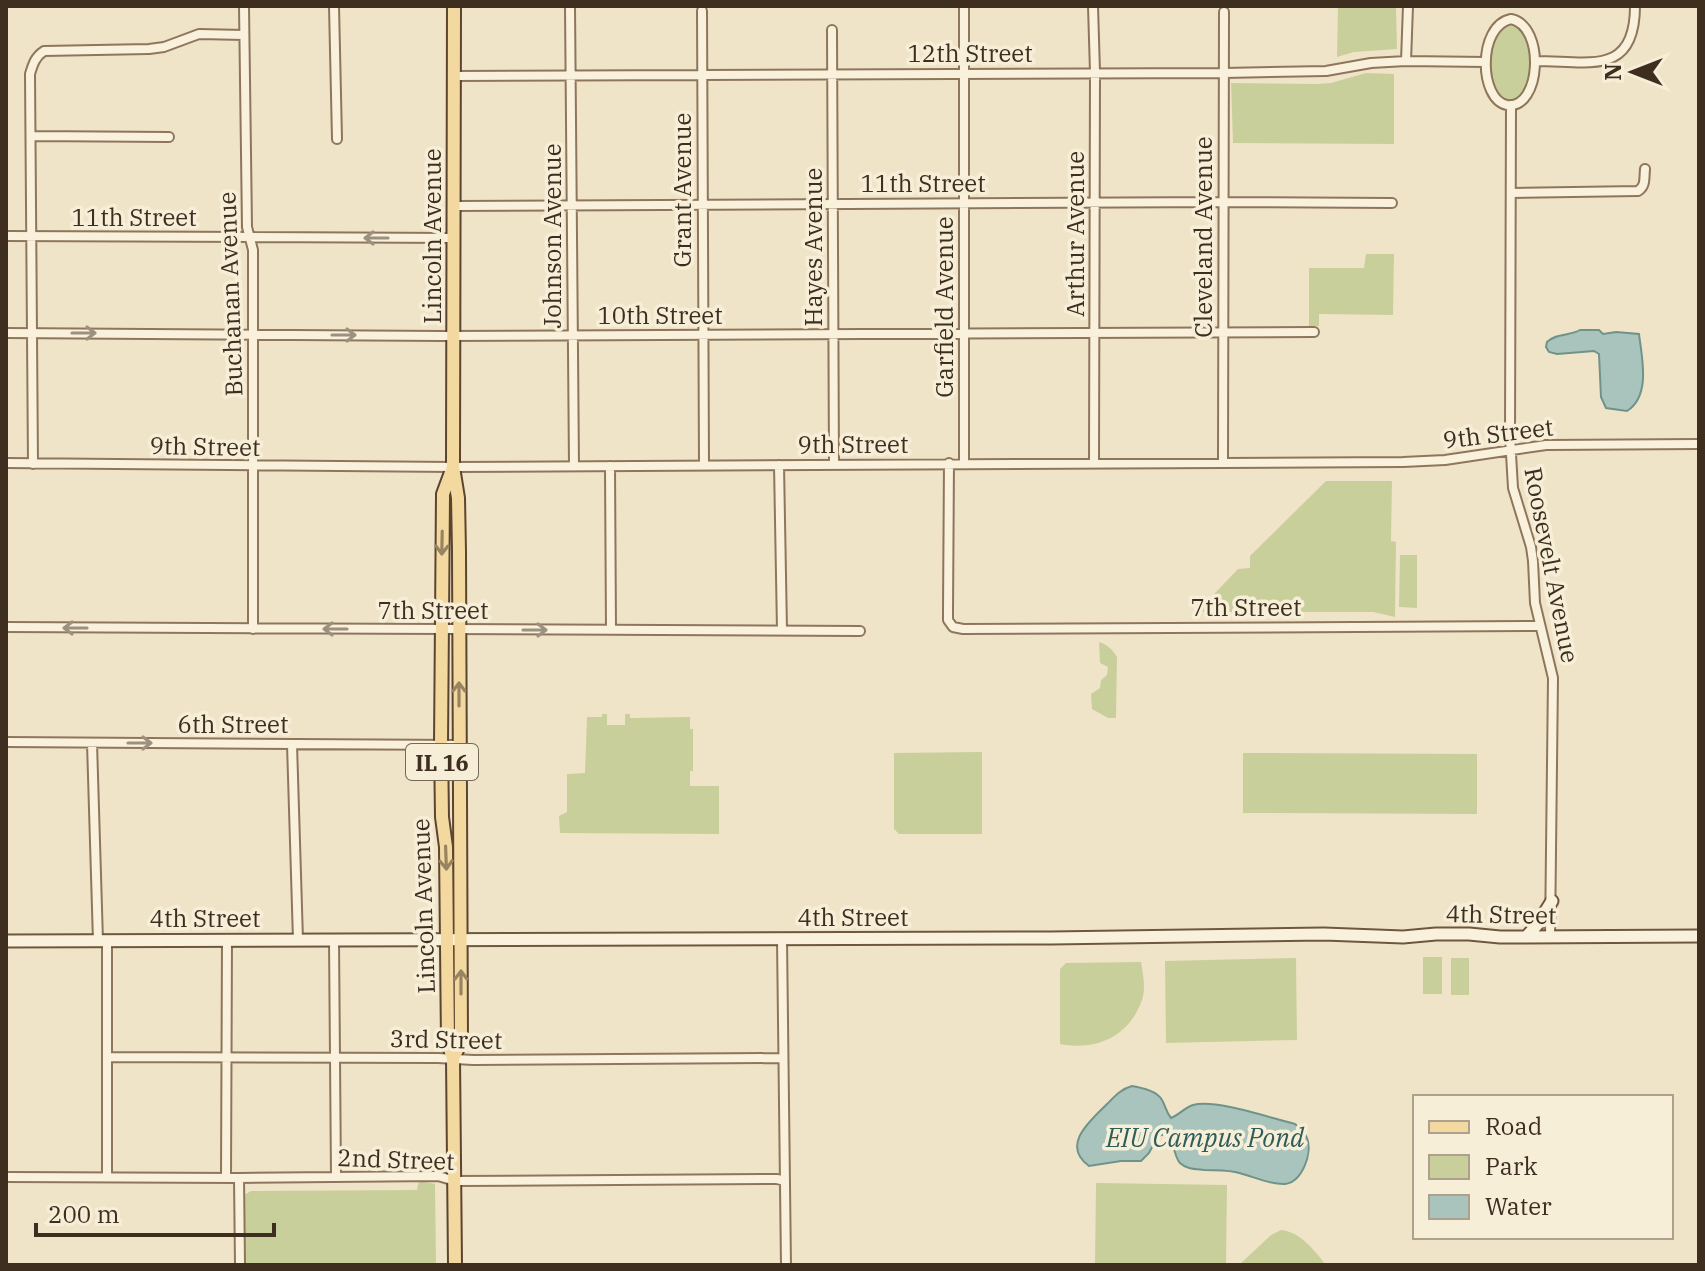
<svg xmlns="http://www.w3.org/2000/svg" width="1705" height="1271" viewBox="0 0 1705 1271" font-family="'IBM Plex Serif',serif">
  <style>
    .green { fill: #c9cf9b }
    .water { fill: #a9c4bc; stroke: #6f938a; stroke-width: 2 }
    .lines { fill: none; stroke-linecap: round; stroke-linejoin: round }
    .street-casing { stroke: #8d765c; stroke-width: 12 }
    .secondary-casing { stroke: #6f573f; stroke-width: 15 }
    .primary-casing { stroke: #5b4430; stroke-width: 16 }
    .street { stroke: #faf1dc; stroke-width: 8 }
    .secondary { stroke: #faf1dc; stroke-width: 11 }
    .primary { stroke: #f3d9a0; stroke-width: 12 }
    .oneway { stroke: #9c907e }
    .oneway2 { stroke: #988460 }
    .labels { text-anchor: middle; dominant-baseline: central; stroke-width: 7; stroke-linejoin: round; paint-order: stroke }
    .shield { fill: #f7eed8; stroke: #756857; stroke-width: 2 }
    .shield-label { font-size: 22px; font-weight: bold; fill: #3d2e20 }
    .street-label { font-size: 24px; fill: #3d2e20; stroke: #f7eed8 }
    .water-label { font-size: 26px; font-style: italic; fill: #2f5d5a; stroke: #f7eed8 }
  </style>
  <rect width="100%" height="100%" fill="#f0e4c8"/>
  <path class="green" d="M1338,6H1396L1397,49L1354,52L1337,57Z
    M1509,23L1519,25C1525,34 1530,43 1531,54C1533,72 1529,98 1509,101C1505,99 1501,98 1498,94C1486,80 1486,43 1498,30C1501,27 1506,25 1509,23Z
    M1366,73L1394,74V144L1233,143L1231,83L1316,84L1331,83Z
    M1366,254H1394L1393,315L1319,314V326H1309V268H1364Z
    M1326,481H1392L1391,541L1396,542L1395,617L1373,612H1197L1238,569L1250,568V556Z
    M1400,555H1417V608L1399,607Z
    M1099,642C1107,644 1113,650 1117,657L1116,718H1108L1092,709L1091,694L1100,688L1101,680L1107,675L1108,667L1100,663Z
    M602,714H607V725H625V714H630V718L690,717V729H693V771H690V786H719V834L560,833L559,816L567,812V774L585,773L587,717H602Z
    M982,752V834H899L894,829V753Z
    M1243,753L1477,754V814L1243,813Z
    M1423,957H1442V994H1423Z
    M1296,958L1297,1040L1166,1043L1165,961Z
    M1451,958H1469V995H1451Z
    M1141,962C1143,974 1146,988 1142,1000C1129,1037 1096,1051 1060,1044V969L1066,963Z
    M419,1181L435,1184L436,1265H244V1195L251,1191L417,1190Z
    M1096,1183L1227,1185L1226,1265L1095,1264Z
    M1281,1230C1301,1232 1314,1250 1326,1265H1239L1271,1235Z"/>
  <path class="water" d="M1580,330H1599L1603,334L1616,332L1639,334C1642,358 1651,396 1627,411L1606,408L1601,397L1599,354L1594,351L1557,354L1549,352L1546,347L1547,342C1556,333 1570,336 1580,330Z
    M1132,1086C1143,1088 1157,1091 1162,1100C1166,1107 1166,1112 1171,1118C1179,1115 1184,1108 1193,1105C1216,1099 1270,1118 1295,1124C1300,1128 1305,1132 1307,1138C1313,1153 1302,1182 1285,1184C1268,1185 1251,1175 1235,1172C1225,1170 1214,1170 1204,1170C1196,1169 1186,1169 1180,1163C1173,1155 1174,1142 1170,1133L1158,1136L1149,1153L1141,1161H1121L1089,1166C1060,1145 1091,1120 1107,1104C1115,1096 1121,1089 1132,1086Z"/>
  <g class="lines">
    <g class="street-casing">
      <path id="street" d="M244,6L247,227L253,250V629
        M334,6L337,139
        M570,6L574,466
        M964,6V463
        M1093,6L1095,72L1094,462
        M702,11L704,465
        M1511,19C1546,26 1541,110 1507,105C1479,100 1477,26 1511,19Z
        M832,30L834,464
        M1406,61L1408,6
        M1536,61C1588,61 1635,77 1635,6
        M454,76L1224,73L1326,71L1371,63L1406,61L1486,62
        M1511,105L1510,437L1513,488L1531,547L1533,561L1535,603L1553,678L1550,937
        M31,136L169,137
        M1511,193L1638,191C1646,186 1644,178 1645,169
        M454,206L1225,202L1392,203
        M6,236L454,238
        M6,333L443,336L1314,332
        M1223,462L1224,12
        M6,463L453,467L1403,462L1445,460L1546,445L1699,444
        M949,463L948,611V620L953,627L963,629L1539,626
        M33,464L30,74C33,64 35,57 44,51L149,49L164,47L199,34L244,35
        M779,465L782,630
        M610,466L611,629
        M6,627L860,631
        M6,742L459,745
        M92,743L98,941
        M292,744L298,940
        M782,939L786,1265
        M334,940L336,1176
        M107,1057L438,1058L473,1060L783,1058
        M6,1177L239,1178L438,1176L455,1181L777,1179L785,1181
        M107,1177V941
        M226,1178L227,940
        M239,1178L240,1265"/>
    </g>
    <g class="secondary-casing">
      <path id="secondary" d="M1526,937L1537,925L1552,901
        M6,941L1051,938L1324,934L1403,937L1436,934H1469L1500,937L1699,936"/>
    </g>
    <g class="primary-casing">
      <path id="primary" d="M453,467L443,494L441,745L442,817L446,847L448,1043L453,1058L455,1265
        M453,1058L461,1042L459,551L458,498L453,467L454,6"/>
    </g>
    <use href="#street" class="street"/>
    <use href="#secondary" class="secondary"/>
    <use href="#primary" class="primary"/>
  </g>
  <defs><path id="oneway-shaft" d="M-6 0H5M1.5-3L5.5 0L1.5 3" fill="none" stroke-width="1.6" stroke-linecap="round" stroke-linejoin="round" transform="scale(2)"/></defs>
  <g class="oneway">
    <use href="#oneway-shaft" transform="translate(376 238) rotate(-180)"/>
    <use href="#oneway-shaft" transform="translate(84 333)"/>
    <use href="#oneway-shaft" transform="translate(344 335)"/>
    <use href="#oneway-shaft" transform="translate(75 628) rotate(-180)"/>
    <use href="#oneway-shaft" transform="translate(335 629) rotate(-180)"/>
    <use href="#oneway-shaft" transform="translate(535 630)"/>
    <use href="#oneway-shaft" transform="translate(140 743)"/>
  </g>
  <g class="oneway2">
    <use href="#oneway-shaft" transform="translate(442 543) rotate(91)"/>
    <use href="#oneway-shaft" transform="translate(459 694) rotate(-90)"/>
    <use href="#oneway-shaft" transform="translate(446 858) rotate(88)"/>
    <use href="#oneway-shaft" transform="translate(461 982) rotate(-90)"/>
  </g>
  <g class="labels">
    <rect class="shield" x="406" y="744" width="72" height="36" rx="6"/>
    <g class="shield-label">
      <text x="442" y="762">IL 16</text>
    </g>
    <g class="street-label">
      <text x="970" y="53">12th Street</text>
      <text x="923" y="183">11th Street</text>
      <text transform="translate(682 190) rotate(-90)">Grant Avenue</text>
      <text x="134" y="217">11th Street</text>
      <text transform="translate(1075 234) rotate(-90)">Arthur Avenue</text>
      <text transform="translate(432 236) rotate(-90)">Lincoln Avenue</text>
      <text transform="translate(552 236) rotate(-90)">Johnson Avenue</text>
      <text transform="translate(1203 237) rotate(-90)">Cleveland Avenue</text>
      <text transform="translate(813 247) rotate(-90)">Hayes Avenue</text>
      <text transform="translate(230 294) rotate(-92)">Buchanan Avenue</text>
      <text transform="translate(944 307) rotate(-90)">Garfield Avenue</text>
      <text x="660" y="315">10th Street</text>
      <text transform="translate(1498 433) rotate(-7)">9th Street</text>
      <text x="853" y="444">9th Street</text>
      <text transform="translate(205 446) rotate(1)">9th Street</text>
      <text transform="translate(1552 565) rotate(79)">Roosevelt Avenue</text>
      <text x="1246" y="607">7th Street</text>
      <text x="433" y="610">7th Street</text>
      <text x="233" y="724">6th Street</text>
      <text transform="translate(423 906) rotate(-92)">Lincoln Avenue</text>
      <text transform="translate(1501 914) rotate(1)">4th Street</text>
      <text x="853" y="917">4th Street</text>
      <text x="205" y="918">4th Street</text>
      <text transform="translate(446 1039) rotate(1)">3rd Street</text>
      <text transform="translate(396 1159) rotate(2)">2nd Street</text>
    </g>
    <g class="water-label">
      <text x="1205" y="1137">EIU Campus Pond</text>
    </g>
  </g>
  <rect width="1705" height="1271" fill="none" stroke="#3d2e20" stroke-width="16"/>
  <rect x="1413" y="1095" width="260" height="144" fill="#f7eed8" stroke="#ada18e" stroke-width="2"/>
  <rect x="1429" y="1121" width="40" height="12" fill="#f3d9a0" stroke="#ada18e" stroke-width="2"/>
  <text x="1485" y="1135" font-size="24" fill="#3d2e20">Road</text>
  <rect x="1429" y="1155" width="40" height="24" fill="#c9cf9b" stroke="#ada18e" stroke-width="2"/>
  <text x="1485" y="1175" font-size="24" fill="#3d2e20">Park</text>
  <rect x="1429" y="1195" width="40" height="24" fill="#a9c4bc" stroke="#ada18e" stroke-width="2"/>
  <text x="1485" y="1215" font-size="24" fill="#3d2e20">Water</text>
  <g transform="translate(1633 72) rotate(270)" stroke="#f7eed8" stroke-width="6" paint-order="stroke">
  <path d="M0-6L14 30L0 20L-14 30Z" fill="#3d2e20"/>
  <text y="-12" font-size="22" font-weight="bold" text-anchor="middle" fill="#3d2e20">N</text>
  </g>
  <path d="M36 1223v12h238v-12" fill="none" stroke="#3d2e20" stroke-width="4"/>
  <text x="48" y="1223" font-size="24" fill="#3d2e20" stroke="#f7eed8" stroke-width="6" paint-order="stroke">200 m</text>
</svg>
